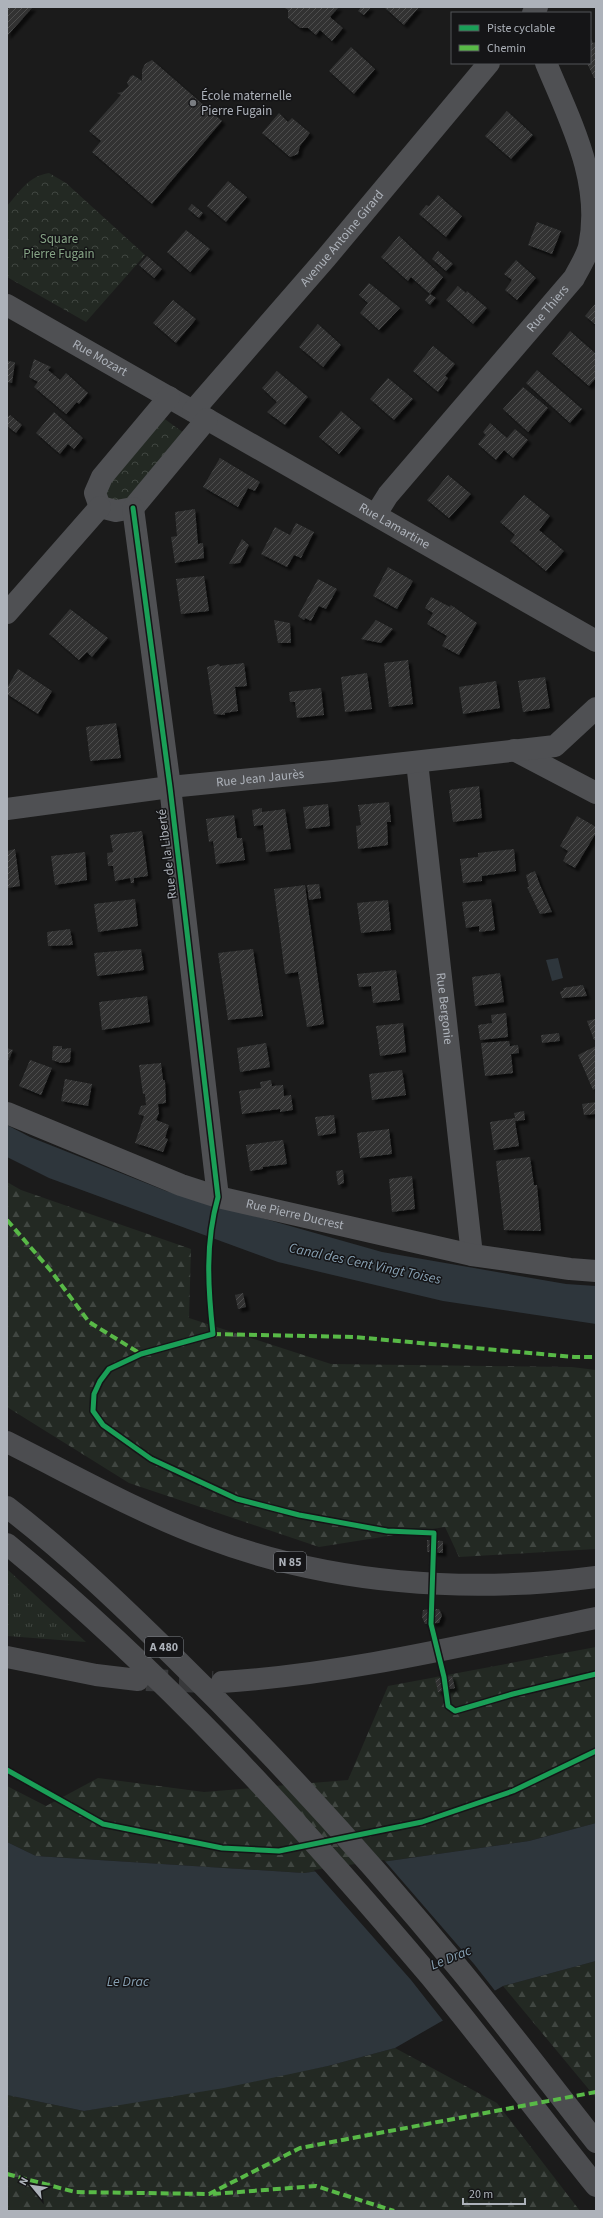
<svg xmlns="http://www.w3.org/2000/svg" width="603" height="2218" viewBox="0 0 603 2218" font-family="'Source Sans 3',sans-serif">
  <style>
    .grass { fill: url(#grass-tufts) }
    .forest { fill: url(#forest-firs) }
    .park { fill: url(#park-crowns) }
    .water { fill: #2e363c }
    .pier { fill: #1b1b1b }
    .building { fill: url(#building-hatch); filter: url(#shadow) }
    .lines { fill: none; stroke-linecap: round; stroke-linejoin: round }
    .highway-tunnel { stroke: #38393b; stroke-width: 22; stroke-dasharray: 22 11; stroke-linecap: butt }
    .minor { stroke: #4f5053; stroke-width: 22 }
    .highway { stroke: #4c4d50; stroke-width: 22 }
    .quiet { stroke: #58b947; stroke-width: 4; stroke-dasharray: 8 4; stroke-linecap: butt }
    .cycleway-casing { stroke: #151517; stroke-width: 8 }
    .cycleway { stroke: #1a9f57; stroke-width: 5 }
    .poi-dot { fill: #7a7d82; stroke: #151517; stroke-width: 1.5 }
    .labels { text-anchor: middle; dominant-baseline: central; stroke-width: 3; stroke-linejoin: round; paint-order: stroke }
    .shield { fill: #151517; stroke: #7f8389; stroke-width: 1 }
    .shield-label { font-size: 12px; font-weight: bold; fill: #adb2ba }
    .poi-label { font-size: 13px; fill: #adb2ba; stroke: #151517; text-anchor: start }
    .street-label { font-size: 13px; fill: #adb2ba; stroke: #151517 }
    .park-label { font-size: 13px; fill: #86a486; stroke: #151517 }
    .water-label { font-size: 14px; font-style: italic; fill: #87a0b2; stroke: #151517 }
  </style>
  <defs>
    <pattern id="grass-tufts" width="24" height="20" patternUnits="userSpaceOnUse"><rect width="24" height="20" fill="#232923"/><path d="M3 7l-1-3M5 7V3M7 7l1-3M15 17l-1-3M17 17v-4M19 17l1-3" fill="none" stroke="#404641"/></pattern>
    <pattern id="forest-firs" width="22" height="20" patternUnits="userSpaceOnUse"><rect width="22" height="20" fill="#232923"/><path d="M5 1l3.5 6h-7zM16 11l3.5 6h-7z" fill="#404641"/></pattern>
    <pattern id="park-crowns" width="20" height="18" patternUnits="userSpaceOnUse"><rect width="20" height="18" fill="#232923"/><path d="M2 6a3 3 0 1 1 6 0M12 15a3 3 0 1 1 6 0" fill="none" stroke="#404641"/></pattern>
    <pattern id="building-hatch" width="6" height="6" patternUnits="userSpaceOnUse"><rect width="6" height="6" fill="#323333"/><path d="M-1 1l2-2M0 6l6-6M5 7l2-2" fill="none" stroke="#4d4e4e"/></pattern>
    <filter id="shadow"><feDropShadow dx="3.5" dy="3.5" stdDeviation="1" flood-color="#0009"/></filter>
  </defs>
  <rect width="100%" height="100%" fill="#1b1b1b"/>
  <path class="grass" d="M7,1569L86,1642L7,1636Z"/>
  <path class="forest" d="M7,1182L21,1190L191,1249L189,1318L331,1364L572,1367L596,1370V1549L459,1557L445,1527L319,1547L129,1483L7,1407Z
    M596,1647V1823L529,1841L304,1873L36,1856L7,1842V1786L46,1806L98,1778L204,1792L348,1780L388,1686Z
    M596,1961V2098L503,1986Z
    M395,2048L497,2103L580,2211H7V2095L84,2111L328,2066Z"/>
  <path class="park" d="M49,173L66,183L145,255L86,322L7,277V206C20,191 29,176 49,173Z
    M162,417L188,436L131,503L107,501L104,484Z"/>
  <path class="water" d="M558,958L563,978L552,981L546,960Z
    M7,1125L30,1137L166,1191L382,1252L566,1284L596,1286V1324L443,1301L278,1262L49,1178L7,1157Z
    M596,1823V1961L503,1986L395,2048L328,2066L224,2088L84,2111L7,2095V1842L36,1856L304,1873L529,1841Z"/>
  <path class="pier" d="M384,1860L474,1964L496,1992L444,2022L411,1980L314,1870Z"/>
  <path class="building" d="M7,7H33L7,36Z
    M284,7H339L330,17L343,28L332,41L320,30L316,35L308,28H300L288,18V10Z
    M361,7H371L364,15L358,11Z
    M384,7H419L404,25Z
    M590,37L593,43L596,42V77L594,78L587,63H590Z
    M351,47L375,69L354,94L329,71Z
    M152,60L222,121L152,204L92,152L101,141L89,131L121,95L117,93L122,92L129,86L127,83L130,77L133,75L142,81V70L145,64Z
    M507,111L533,135L511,159L485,136Z
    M279,113L288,122L292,118L310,133L300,146L298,154L290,157L262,133Z
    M228,181L247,197L226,222L207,206Z
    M438,195L462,216L446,237L419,214L426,205L429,206Z
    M192,204L203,213L199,218L188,209Z
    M537,222L561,231L552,254L528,245Z
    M186,230L210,249L190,272L167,252Z
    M399,236L443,277L430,294L411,277L408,281L381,257Z
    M438,251L453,264L446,271L432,259Z
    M147,256L162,269L154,278L139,265Z
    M516,260L536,278L517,300L505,290L512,280L504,274Z
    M369,283L400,308L379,330L360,313L368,303L359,295Z
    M458,286L466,293L467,291L487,308L473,324L446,300Z
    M430,294L436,298L430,305L425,300Z
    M173,300L196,319L176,343L153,323Z
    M596,303V325L585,316Z
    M318,324L341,345L323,367L299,347Z
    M570,331L596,354V378L589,386L552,354Z
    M433,346L455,364L445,376L448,378L438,392L413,371Z
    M34,359L51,367L48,370L60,380L66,373L88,393L79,404L77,402L66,414L34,387L38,382L29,377Z
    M7,361L15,362L12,383L7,382Z
    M537,370L582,409L570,423L526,383Z
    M277,371L308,397L285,425L267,412L277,402L262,388Z
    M388,378L413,399L394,420L370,399Z
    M523,387L548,408L528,432L503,409Z
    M341,411L361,428L339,454L319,437Z
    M54,412L83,438L74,449L68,444L60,454L36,433Z
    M10,415L22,425L16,433L7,426V418Z
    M490,423L507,438L515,429L528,440L513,458L504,450L496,460L478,444L486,435L483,432Z
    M220,458L260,482L255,491L248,488L238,507L203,487Z
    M448,475L471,494L449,518L427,500Z
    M524,495L550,516L539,530L564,551L546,571L510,541L515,535L500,522Z
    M195,509L198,544L203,543L204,558L175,563L171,537L177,536L175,512Z
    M296,523L314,532L301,558L294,555L287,567L261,554L275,527L290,535Z
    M242,539L249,545L240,563L229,564Z
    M388,567L413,581L397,609L373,596Z
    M204,576L209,611L181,614L176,579Z
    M318,579L337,589L326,609L319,606L311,621L305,618L304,620L298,616Z
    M431,597L450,607L451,605L477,623L459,655L442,646L447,636L427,624L433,613L425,608Z
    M70,609L108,638L92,657L87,652L79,660L49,634Z
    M274,620L290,623L291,643H278Z
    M376,620L393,629L381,643L361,639Z
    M408,660L413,704L389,707L384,663Z
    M244,663L247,686L235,687L238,711L225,713V715L214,714L207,667L219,664L220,666Z
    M18,669L52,691L38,714L7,694V688Z
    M367,673L372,709L345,712L341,677Z
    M545,677L550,708L523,712L518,681Z
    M496,681L500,708L463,714L459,687Z
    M321,688L324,715L297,718L295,702H290L289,692Z
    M116,723L121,758L90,761L86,727Z
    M479,786L482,818L453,822L449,790Z
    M389,802L391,822H387L388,845L358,849L356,826L361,825L358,805Z
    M328,804L330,826L306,829L303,807Z
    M262,808V812L285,809L291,849L266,852L263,825L254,826L252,810Z
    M234,815L237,838H242L245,860L216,864L213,841L209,842L206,819Z
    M577,816L596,827V833L575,868L563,861L568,851L560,846Z
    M142,831L148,876L134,878V883H131L130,878L115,881L113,866H108L107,853L113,852L110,835Z
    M15,849L20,886L7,888V851Z
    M514,849L516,871L482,876V881L463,883L460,859L478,857V853Z
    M85,852L87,880L55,885L51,856Z
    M535,871L540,885L552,912L540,914L527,887H529L526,875Z
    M319,884L321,898L309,900L307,885Z
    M305,885L324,1024L307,1027L298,972L285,974L274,889Z
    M135,899L138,926L98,932L94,904Z
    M491,899L495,930L479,932V926L466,928L462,902Z
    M388,900L391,930L361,933L357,903Z
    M70,929L73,945L48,946L47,932Z
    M141,949L144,970L97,976L94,953Z
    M253,949L263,1016L228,1020L218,953Z
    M396,970L400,1000L373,1003L371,986L359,987L357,974Z
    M500,973L504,1002L475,1006L472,977Z
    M583,985L587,996L562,998L560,992L564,990L563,988Z
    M147,996L150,1022L102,1030L99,1002Z
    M506,1013L508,1037L480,1040L478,1025L492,1023L491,1015Z
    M595,1019L596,1040H594L587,1021Z
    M403,1023L406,1052L380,1056L376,1026Z
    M559,1033L560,1041L542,1043L541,1035Z
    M509,1041L510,1046L518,1045L519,1053L511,1054L513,1073L485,1076L481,1043Z
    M266,1043L270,1067L240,1072L237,1048Z
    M53,1046H62V1049L71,1048L70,1062L61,1063L52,1060Z
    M596,1046V1088L593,1090L578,1055Z
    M7,1048L13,1050L7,1063Z
    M30,1060L52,1068L41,1095L19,1086Z
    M161,1063L163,1080H165L166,1103L158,1104L159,1113L156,1120L169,1125L165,1138L168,1139L163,1152L135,1143L144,1116L138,1114L141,1106L146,1105L145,1094H143L139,1065Z
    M402,1070L406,1095L372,1100L369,1074Z
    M65,1079L92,1084L88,1106L61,1101Z
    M271,1080L272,1086L283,1085L284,1096L291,1095L293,1110L280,1112V1109L242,1114L239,1091L261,1088L260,1082Z
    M596,1102V1114L584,1115L582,1104Z
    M524,1111L525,1120L515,1121L519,1146L494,1150L490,1122L515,1118L514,1113Z
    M334,1115L336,1133L318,1136L315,1117Z
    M389,1129L392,1154L360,1158L357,1133Z
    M283,1140L287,1164L263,1167V1169L250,1171L246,1145Z
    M530,1157L534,1185H537L541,1231L504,1230L496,1161Z
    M343,1170L344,1183L338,1185L336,1171Z
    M412,1176L415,1209L392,1212L389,1179Z
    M243,1293L246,1307L238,1309L235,1295Z
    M427,1540L443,1541V1553L427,1552Z
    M430,1609H439L442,1615L439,1623L425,1624L422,1617L423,1610Z
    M452,1676L455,1688L438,1692L435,1679Z"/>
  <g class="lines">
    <path class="highway-tunnel" d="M146,1680L213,1682"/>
    <g class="minor">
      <path d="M533,13L537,7"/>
      <path id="s1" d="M7,305L596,641"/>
      <path id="s2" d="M193,411L326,258L489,63"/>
      <path d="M100,507L116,511L133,508L207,419"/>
      <path d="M100,507L95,493L102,477L169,397"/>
      <path d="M133,508L170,787L218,1197"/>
      <path id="s3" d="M376,514L388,495L574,278C579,268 586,258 589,247C603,182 570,121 546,63"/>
      <path d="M7,613L100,507"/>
      <path d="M514,750L596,793"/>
      <path id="s4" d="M417,762L472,1255"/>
      <path id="s5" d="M7,809L170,787L333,771L555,746L596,708"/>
      <path id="s6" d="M7,1113L181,1185L218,1197L472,1255L570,1269L596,1271"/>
    </g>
    <path class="highway" d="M7,1442C73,1475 138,1512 208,1538C330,1584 467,1594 596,1577
      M7,1507C67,1553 122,1606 175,1658C276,1757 371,1862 461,1971C507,2027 551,2085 596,2142
      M7,1544C163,1672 300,1822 430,1976C487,2045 540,2116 596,2186
      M7,1657L96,1675L138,1680
      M222,1682C348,1674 473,1643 596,1618"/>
    <path class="quiet" d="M7,1220L51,1271L89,1322L141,1354
      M213,1334L354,1337L574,1357H596
      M7,2174L75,2192L209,2194L300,2148L596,2092
      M213,2194L316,2186L394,2211"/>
    <g class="cycleway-casing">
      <path id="cycleway" d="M133,508L170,787L218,1197C205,1243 208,1288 213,1334L141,1354L109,1369L100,1381L94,1394L93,1411L103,1425L151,1459L237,1499L299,1515L387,1531L434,1533L431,1624L444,1677L448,1706L455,1711L513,1694L596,1674
        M7,1770L103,1824L222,1848L279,1851L422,1822L513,1791L596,1751"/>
    </g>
    <use href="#cycleway" class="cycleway"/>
  </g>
  <circle class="poi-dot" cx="193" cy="103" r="4"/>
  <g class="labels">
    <g class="shield">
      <rect x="274" y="1552" width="32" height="20" rx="3"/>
      <rect x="145" y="1637" width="38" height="20" rx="3"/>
    </g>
    <g class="shield-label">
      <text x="290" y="1562">N 85</text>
      <text x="164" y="1647">A 480</text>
    </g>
    <g class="poi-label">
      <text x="201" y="96">École maternelle<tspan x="201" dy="15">Pierre Fugain</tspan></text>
    </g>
    <g class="street-label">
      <text stroke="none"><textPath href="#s2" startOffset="228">Avenue Antoine Girard</textPath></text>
      <text stroke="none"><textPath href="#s3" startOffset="268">Rue Thiers</textPath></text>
      <text stroke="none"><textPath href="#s1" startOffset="107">Rue Mozart</textPath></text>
      <text stroke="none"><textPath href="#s1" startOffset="446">Rue Lamartine</textPath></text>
      <text stroke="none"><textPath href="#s5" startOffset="255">Rue Jean Jaurès</textPath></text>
      <text transform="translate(167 854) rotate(-97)">Rue de la Liberté</text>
      <text stroke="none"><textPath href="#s4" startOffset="248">Rue Bergonie</textPath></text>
      <text stroke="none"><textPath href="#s6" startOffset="306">Rue Pierre Ducrest</textPath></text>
    </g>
    <g class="park-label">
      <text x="59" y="239">Square<tspan x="59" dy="15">Pierre Fugain</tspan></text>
    </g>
    <g class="water-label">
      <text transform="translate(365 1264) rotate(12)">Canal des Cent Vingt Toises</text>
      <text transform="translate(451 1958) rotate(-22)">Le Drac</text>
      <text x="128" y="1982">Le Drac</text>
    </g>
  </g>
  <rect width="603" height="2218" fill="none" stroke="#adb2ba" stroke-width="16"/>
  <rect x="451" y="12" width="140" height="52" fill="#151517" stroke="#525458"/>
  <rect x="459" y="25" width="20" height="6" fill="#1a9f57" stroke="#525458"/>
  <text x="487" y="32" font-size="12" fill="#adb2ba">Piste cyclable</text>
  <rect x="459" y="45" width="20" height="6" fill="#58b947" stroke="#525458"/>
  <text x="487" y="52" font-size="12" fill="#adb2ba">Chemin</text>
  <g transform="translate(32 2186) rotate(299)" stroke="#151517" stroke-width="3" paint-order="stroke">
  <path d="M0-3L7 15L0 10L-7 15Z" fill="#adb2ba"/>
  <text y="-6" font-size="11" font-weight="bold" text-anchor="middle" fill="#adb2ba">N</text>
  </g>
  <path d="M463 2198v6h62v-6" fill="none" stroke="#adb2ba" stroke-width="2"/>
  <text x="469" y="2198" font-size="12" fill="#adb2ba" stroke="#151517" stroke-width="3" paint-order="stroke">20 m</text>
</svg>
